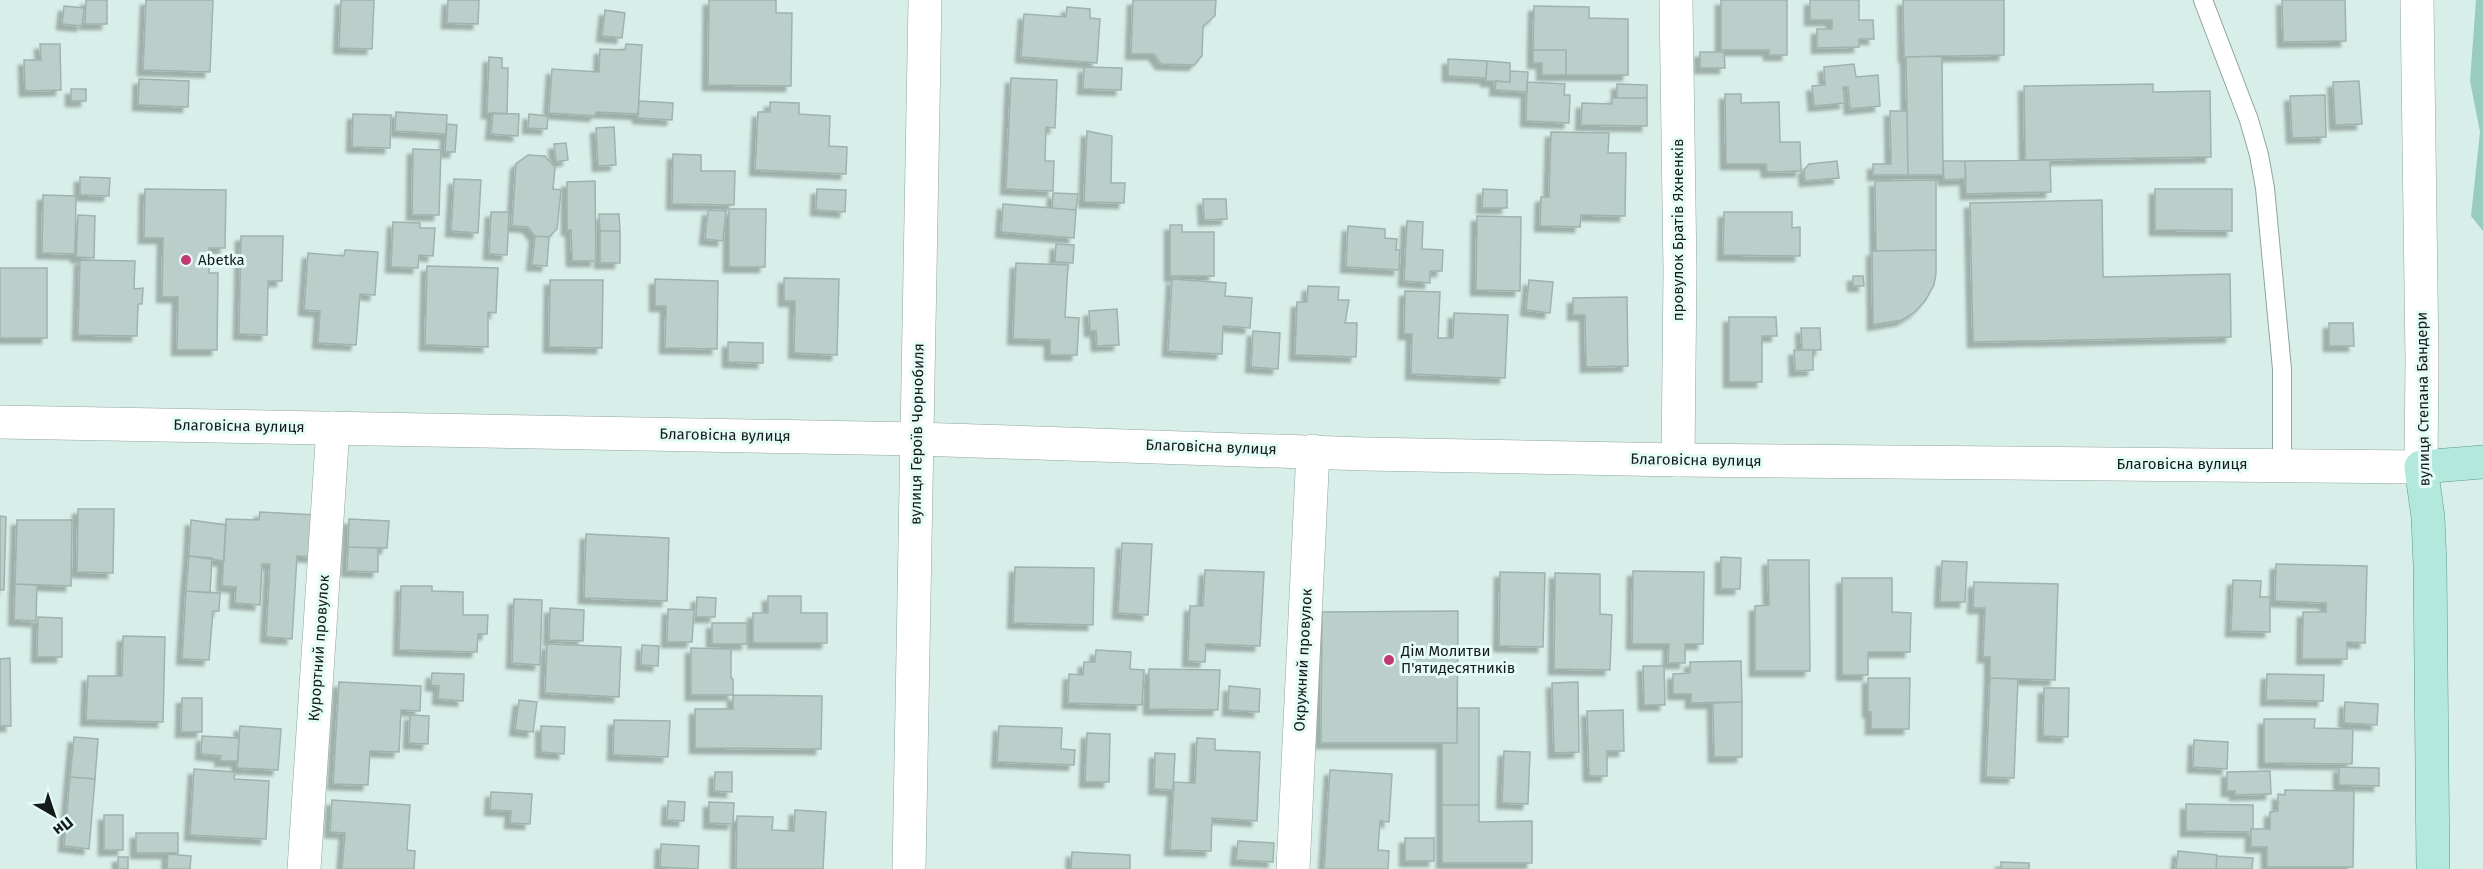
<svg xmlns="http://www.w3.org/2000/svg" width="2483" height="869" viewBox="0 0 2483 869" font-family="'Fira Sans',sans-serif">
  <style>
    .green { fill: #99ccc0 }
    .building { fill: #bacfca; stroke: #9fb3ae; stroke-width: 1.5; filter: url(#shadow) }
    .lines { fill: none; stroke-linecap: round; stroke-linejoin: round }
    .service-casing { stroke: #91a5a0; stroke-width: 20 }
    .minor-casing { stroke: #91a5a0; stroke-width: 34 }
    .secondary-casing { stroke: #91a5a0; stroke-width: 34 }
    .primary-casing { stroke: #5b978a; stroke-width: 34 }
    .service { stroke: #fff; stroke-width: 18 }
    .minor { stroke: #fff; stroke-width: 33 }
    .secondary { stroke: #fff; stroke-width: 33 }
    .primary { stroke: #b3e9dd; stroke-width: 33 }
    .poi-dot { fill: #c33973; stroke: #e5fbf6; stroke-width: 2 }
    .labels { text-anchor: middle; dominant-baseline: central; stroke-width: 6; stroke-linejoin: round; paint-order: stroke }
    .street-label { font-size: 15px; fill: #141b1a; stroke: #e5fbf6 }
    .poi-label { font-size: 15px; fill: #141b1a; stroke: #e5fbf6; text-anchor: start }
  </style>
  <defs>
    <filter id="shadow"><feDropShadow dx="-5.5" dy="5.5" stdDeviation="1.5" flood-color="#0004"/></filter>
  </defs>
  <rect width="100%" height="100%" fill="#d8eee8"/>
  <path class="green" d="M2476,0H2483V231L2471,216L2480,132L2470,81Z"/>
  <path class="building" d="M86,0H107V24H85Z
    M146,0H213L210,72L143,70Z
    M341,0H374L372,49L339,48Z
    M448,0H479L478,24L447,23Z
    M709,0H776V13H792L791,86L708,85Z
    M1133,0H1216L1215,16L1203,26L1202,56L1194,65L1161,64L1154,54H1131Z
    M1721,0H1787V55H1769V50H1721Z
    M1810,0H1859V20H1873L1874,39H1859V47L1817,48V29H1832V20H1810Z
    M1903,0H2004V55L1904,57Z
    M2282,0H2345L2346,41L2283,42Z
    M64,6L84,8L82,26L62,24Z
    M1534,6L1589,7V18L1628,19V75H1566V50H1533Z
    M1067,7L1090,9V18L1100,19L1097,63L1021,57L1024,14L1066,17Z
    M605,10L625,13L622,38L602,36Z
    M40,44H60L61,90L25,91L24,60H41Z
    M626,44L642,45L638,114L596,112L595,116L549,113L552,69L599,72L600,49L625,50Z
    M1533,50H1566V75H1542V63H1533Z
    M1700,52H1724L1725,68H1700Z
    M1942,56L1943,175H1908L1906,57Z
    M489,57L502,58V68H508L507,114L487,113Z
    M1448,59L1487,61L1486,78L1448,76Z
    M1487,61L1510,63V82L1486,81Z
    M1854,64L1856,77L1878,75L1880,106L1850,109L1848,87H1843L1845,103L1814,106L1812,86L1825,85L1824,67Z
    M1084,67L1122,68L1121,90L1083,89Z
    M1510,71L1528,72L1527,92L1495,90L1496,81L1510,82Z
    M1011,78L1057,80L1055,128L1046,127L1045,161H1054L1053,191L1006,189Z
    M139,79L189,81L188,107L138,105Z
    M2359,81L2362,124L2335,125L2333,82Z
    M1527,82L1565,84L1564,95H1570L1569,123L1526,121Z
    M1617,84L1647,85V98H1617Z
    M2153,84V92L2210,91L2211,157L2025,160L2024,86Z
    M71,89H86V101H71Z
    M1725,94H1741V103L1779,102L1780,142H1800L1801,171L1767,172L1766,164H1726Z
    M2325,95L2326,137L2292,138L2290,96Z
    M1612,98H1647V126L1581,125L1582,103L1612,104Z
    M639,101L673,103L672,120L638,118Z
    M770,102L799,103V114L830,116L829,146L847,147L846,174L755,170L758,112H770Z
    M1890,111H1907L1908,175H1873V164H1891Z
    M396,112L447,115L446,134L395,131Z
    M493,113L519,114L518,136L491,134Z
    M353,114L391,115L390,148L352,147Z
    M529,114L548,116L547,129L528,128Z
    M447,124L457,125L455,152H445Z
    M614,127L616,165L598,166L596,128Z
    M1087,131L1112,136L1111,183H1125L1124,203L1084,202Z
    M1551,132L1609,133L1608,153H1626L1625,216L1581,215L1580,227L1540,226L1541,197H1549Z
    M566,143L568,160L556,162L554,144Z
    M413,149L441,150L439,215H412Z
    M673,154L701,155V171H735L734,205L672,204Z
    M528,155L545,156L555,167L553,189L561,190L557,229L549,237L535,236L528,227L512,226L516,164Z
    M2050,160L2051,192L1966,194L1965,161Z
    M1837,161L1839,178L1805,181L1804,170L1809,164Z
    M1943,161H1965L1966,179L1944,180Z
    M80,177L110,178L109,196L80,195Z
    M454,179L481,180L478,233L451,231Z
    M1936,180V250L1876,251L1875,181Z
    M595,181L596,261H572L571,230H567V182Z
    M145,189L226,190L225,248H209V273H218L217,350H177L178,297H162L163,238H144Z
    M817,189L846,190L845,212L816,210Z
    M1483,189L1507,190V208H1482Z
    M2155,189H2232V231L2155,230Z
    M1053,193L1078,194L1076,210L1052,208Z
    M43,195L76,196L75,254L42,253Z
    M1203,199H1226L1227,219L1204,220Z
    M2102,200L2103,277L2230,274L2231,337L1973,342L1970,203Z
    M1003,204L1076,210L1074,238L1001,232Z
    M729,209H766L765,267H729Z
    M708,210L726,211L723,241L705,239Z
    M491,212H509L507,255L489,254Z
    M1724,212H1792V228L1800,227V256L1723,255Z
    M599,214H619L620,231H600Z
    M78,215L95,216L94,258L76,257Z
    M1477,216L1521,217L1520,291L1476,290Z
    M1407,221L1423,222L1422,249L1443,250L1442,271H1430V283L1404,281Z
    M393,222L420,223V228H435L433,256L419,255L418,268L391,267Z
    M1170,225H1182V232H1214V276H1170Z
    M1348,226L1385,229V238L1397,239L1396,250H1400L1399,270L1346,267Z
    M600,231H620V263H600Z
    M241,236H283L282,281H268L267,335L239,334Z
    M535,236L549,237L547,266L532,265Z
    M1056,244L1074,245L1073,263L1055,262Z
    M345,250L378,252L375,295L360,294L356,345L318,343L320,311L304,310L308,253L344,256Z
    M1936,250V273L1934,285L1925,301L1915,312L1902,320L1873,325L1872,251Z
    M80,260L135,261L134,289L143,288L142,304H138L137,336L78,335Z
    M1016,263L1068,265L1065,317L1079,318L1077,355H1050V340L1013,339Z
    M427,266L498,268L496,313L488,312V347L425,345Z
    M0,268H47V338H0Z
    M1853,276H1863L1864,286H1853Z
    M784,278L839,279L837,355L794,353L795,301H784Z
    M655,279L718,281L717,349L665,348L666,306H655Z
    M1172,279L1226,283L1225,296L1252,298L1250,328L1223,326L1222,354L1168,351Z
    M550,280H603L602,348L549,347Z
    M1529,280L1553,282L1550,313L1526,310Z
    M1308,286L1339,287L1338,300H1349L1345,323H1357L1356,357L1295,355L1297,302H1307Z
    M1405,291L1440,292L1438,338H1453L1454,313L1508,315L1505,378L1411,374L1412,334H1404Z
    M1627,297L1628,366L1586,367L1585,315H1573V298Z
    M1117,309L1119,345L1097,346L1096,331H1090L1089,311Z
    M1729,317H1776L1777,336H1762V382H1729Z
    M2329,323H2353L2354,346H2329Z
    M1801,328H1820L1821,350H1802Z
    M1253,331L1280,333L1278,369L1251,367Z
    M728,342L763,343V363L728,362Z
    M1794,350H1813V370L1795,371Z
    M78,509H114L113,573L77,572Z
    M260,512L317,515L314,557L297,556L292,639L266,637L270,564H262L260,605L235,603L236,587L222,586L226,519L259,520Z
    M0,516L6,517L4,590H0Z
    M349,519L389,521L387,548L348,547Z
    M17,520H72L71,586L15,584Z
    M191,520L226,525L224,561L189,556Z
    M586,534L669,538L667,601L584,598Z
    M1122,543L1152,544L1148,615L1118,613Z
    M348,547L378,548V572L347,571Z
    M189,556L212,558L210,593L186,591Z
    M1721,557L1741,558L1740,589H1721Z
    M1768,560H1809L1810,671H1755V606L1769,605Z
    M1942,561L1967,562L1965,602H1940Z
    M2276,564L2367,566L2365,643L2347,642V659H2302L2303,612H2326V603L2275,601Z
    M1015,567L1094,568L1093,625L1013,623Z
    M1205,570L1264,572L1260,646L1206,644L1205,662L1188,661L1190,606H1203Z
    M1633,571L1704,572L1703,644H1685V663H1668L1669,644H1632Z
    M1500,572L1545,573L1543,647L1499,646Z
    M1555,573L1600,574V614L1612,615L1610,670L1554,669Z
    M1842,578H1892V612L1911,613L1910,652H1868V675H1842Z
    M2233,580L2261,581L2260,597H2270V632L2231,631Z
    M1974,582L2058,584L2055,680L1990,678V657H1983L1985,608H1973Z
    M15,584L37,585L36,621L14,620Z
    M401,586H432V591L463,592V615H488L487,634H478L477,652L399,650Z
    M186,591L220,593L219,611H213L209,660L182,659Z
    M768,596H801V613H827V643H753V613H768Z
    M697,597L716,598L715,617H696Z
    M514,599L542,600L540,665L512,663Z
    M550,608L584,610L583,641L549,640Z
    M668,609L694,610L692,642H667Z
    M1458,611L1457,743H1321L1322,612Z
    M38,617L62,618V657H37Z
    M712,623H747V644H712Z
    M123,636L165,637L163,722L86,720L88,676H122Z
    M547,644L621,647L619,697L545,693Z
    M642,645L659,646L658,666L641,665Z
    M691,648L731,649V678L733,679V695H691Z
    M1096,650L1131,652L1130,669L1144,670L1142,705L1068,703L1069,674L1083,675L1084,662H1095Z
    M10,658L11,726H0V659Z
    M1741,661L1742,702L1691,703V694H1673V674L1690,673V662Z
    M1643,666H1664L1665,705H1644Z
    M1149,669L1220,670L1218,710L1149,709Z
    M432,673L464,674L463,701L438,699L439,686L431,685Z
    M2267,674L2324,675L2323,701L2266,700Z
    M1868,678H1910L1909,729H1871V712H1868Z
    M1990,678L2018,679L2014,778L1986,777Z
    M339,682L421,686L420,711L401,710L399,752L370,751L368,785L333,784Z
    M1578,682L1579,752L1554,753L1552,683Z
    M1229,686L1260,689L1259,712L1228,710Z
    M2044,688H2069L2068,737L2043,736Z
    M733,695L822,696L821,749L695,748V709H733Z
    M182,698H202V732H181Z
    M519,700L537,702L533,732L515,730Z
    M1742,702V757H1714L1713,703Z
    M2345,702L2378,704L2377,725L2344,723Z
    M1457,708H1479V805H1442V743H1457Z
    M1623,710L1624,751H1607V776H1589L1587,711Z
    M410,715L429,716L428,744L409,743Z
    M2264,719H2315L2314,728L2353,729L2352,764L2264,763Z
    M614,720L670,721L668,757L613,755Z
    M240,726L281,729L278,770L237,768Z
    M541,726L565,727L564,754L541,752Z
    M999,726L1062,728L1061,749L1075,750L1074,765L997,762Z
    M1087,733L1110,734L1109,782H1085Z
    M202,736L239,738L238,761H220L221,756L201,754Z
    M74,737L98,739L95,779L70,777Z
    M1197,738L1215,739V750L1260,752L1257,821L1212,818L1211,851L1170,850L1174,782L1195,783Z
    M2194,740L2228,742L2227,769L2193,767Z
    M1504,751L1530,752L1528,804L1502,803Z
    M1155,753L1175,754L1173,790L1154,789Z
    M2339,767L2379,768V786L2339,785Z
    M194,769L235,772L234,779L269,781L266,839L190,835Z
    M1330,770L1392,774L1389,822L1380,821L1378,850L1389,851L1388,869H1324Z
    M2270,771L2271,794L2235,795V791H2227V772Z
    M715,772H732V792L714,791Z
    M70,777L95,779L89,849L64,846Z
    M2285,790L2354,791L2353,867H2267V847H2251V829H2270V812L2278,811V794L2285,795Z
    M491,792L532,794L530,824L510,823L511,811L490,810Z
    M332,800L410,805L407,850L415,851L414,869H342L345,833L330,832Z
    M668,801L685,802L684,821L667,820Z
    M709,802L734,803L733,824L709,823Z
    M2186,804L2253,805V829H2251V832L2186,831Z
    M1442,805H1479V822L1532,821V863H1442Z
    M795,810L826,812L823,869H736L737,816L773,817L772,830L794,831Z
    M104,815H123V850H104Z
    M136,833H178V853H136Z
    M1405,838H1434V861H1405Z
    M1238,841L1274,843L1273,862L1236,860Z
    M661,844L699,846L698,869L660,867Z
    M2178,851L2217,855L2216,869H2176Z
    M1072,852L1130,855V869H1071Z
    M168,854L191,856L190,869H167Z
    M2217,856L2253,858L2252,869H2216Z
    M118,857H128V869H118Z
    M2001,862L2029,863V869H2001Z"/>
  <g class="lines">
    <g class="service-casing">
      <path id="service" d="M2203,0L2249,120L2259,155L2265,188L2282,369V465"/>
    </g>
    <g class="minor-casing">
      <path id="minor" d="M1676,0L1680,271L1678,460
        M304,869L333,428
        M909,869L925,0
        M1293,869L1313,451"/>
    </g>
    <g class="secondary-casing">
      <path id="secondary" d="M0,422L917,439L1365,454L1678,460L2421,467L2422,359L2417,0"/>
    </g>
    <g class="primary-casing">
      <path id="primary" d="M2433,869L2430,565L2428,517L2421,467L2483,462"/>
    </g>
    <use href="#service" class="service"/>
    <use href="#minor" class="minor"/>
    <use href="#secondary" class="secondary"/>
    <use href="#primary" class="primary"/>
  </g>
  <g class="poi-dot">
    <circle cx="186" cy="260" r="6"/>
    <circle cx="1389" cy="660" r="6"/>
  </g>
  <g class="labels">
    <g class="street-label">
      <text transform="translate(1678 230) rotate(-90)">провулок Братів Яхненків</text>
      <text transform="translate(2423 399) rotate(-91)">вулиця Степана Бандери</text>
      <text transform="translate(239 426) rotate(1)">Благовісна вулиця</text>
      <text transform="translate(917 434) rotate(-89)">вулиця Героїв Чорнобиля</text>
      <text transform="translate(725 435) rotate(1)">Благовісна вулиця</text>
      <text transform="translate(1211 447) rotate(2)">Благовісна вулиця</text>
      <text transform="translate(1696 460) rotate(1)">Благовісна вулиця</text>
      <text x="2182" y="464">Благовісна вулиця</text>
      <text transform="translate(319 648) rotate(-86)">Курортний провулок</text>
      <text transform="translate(1303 660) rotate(-87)">Окружний провулок</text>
    </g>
    <g class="poi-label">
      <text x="198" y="260">Abetka</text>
      <text x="1401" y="651">Дім Молитви<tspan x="1401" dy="17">П'ятидесятників</tspan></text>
    </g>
  </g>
  <g transform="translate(54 815) rotate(141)" stroke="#e5fbf6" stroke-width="4.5" paint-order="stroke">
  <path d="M0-4.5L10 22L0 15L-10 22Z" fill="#141b1a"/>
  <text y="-9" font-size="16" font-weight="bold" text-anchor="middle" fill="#141b1a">Пн</text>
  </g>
</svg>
